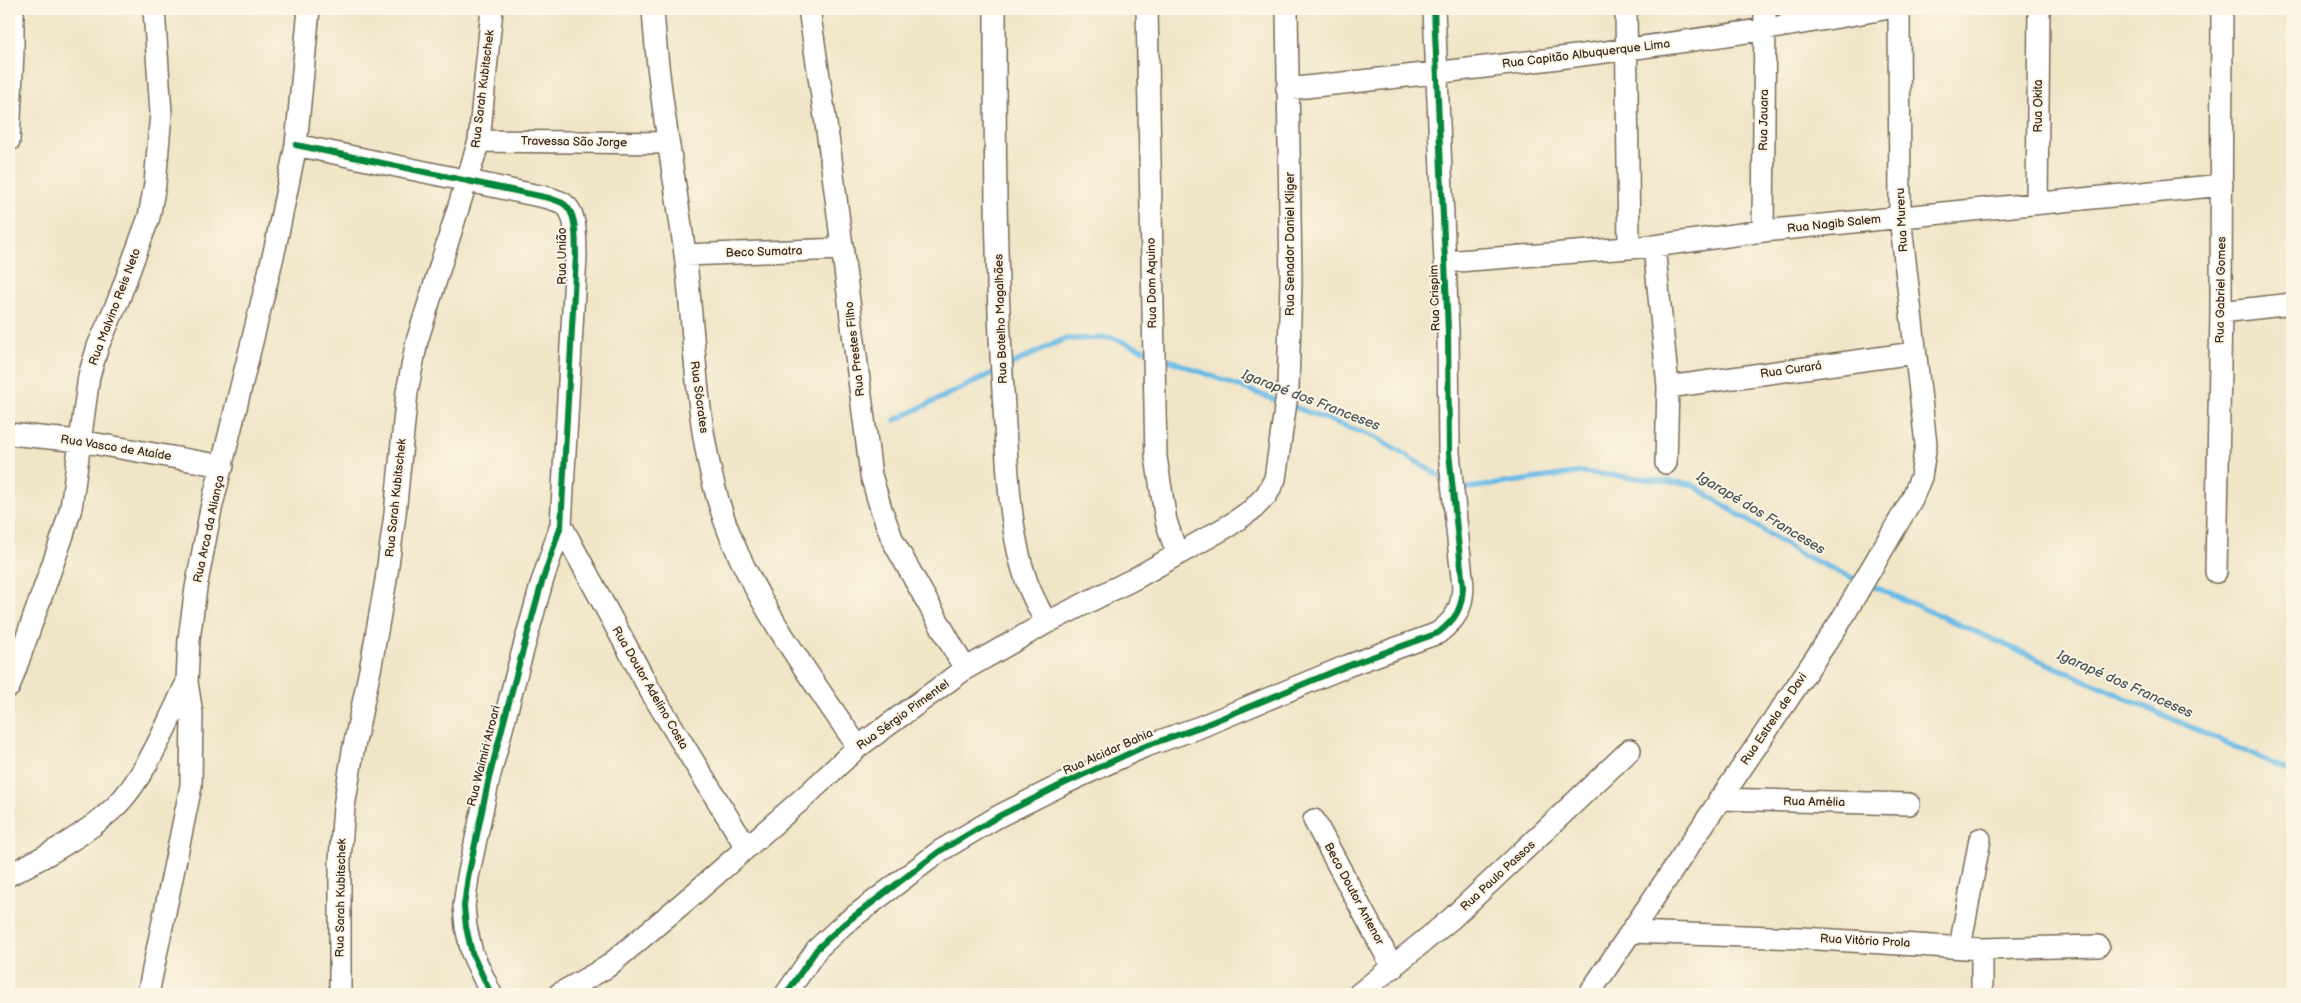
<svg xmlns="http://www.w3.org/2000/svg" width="2301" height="1003" viewBox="0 0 2301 1003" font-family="'Balsamiq Sans',sans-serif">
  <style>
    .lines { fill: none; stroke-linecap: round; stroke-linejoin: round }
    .stream { stroke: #6abae5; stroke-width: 5.5 }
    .minor-casing { stroke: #7a6b59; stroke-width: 24 }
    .minor { stroke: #fff; stroke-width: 21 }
    .cycleway-casing { stroke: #fcf5e5; stroke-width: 9 }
    .cycleway { stroke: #00873e; stroke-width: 6 }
    .labels { text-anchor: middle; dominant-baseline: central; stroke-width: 4; stroke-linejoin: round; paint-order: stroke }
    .street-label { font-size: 12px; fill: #3b2a1e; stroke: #fcf5e5 }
    .water-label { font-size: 14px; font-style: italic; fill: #49555a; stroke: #fcf5e5 }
  </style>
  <rect width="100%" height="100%" fill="#fcf5e5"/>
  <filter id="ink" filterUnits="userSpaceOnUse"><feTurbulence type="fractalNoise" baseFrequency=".02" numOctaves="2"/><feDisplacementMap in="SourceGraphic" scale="10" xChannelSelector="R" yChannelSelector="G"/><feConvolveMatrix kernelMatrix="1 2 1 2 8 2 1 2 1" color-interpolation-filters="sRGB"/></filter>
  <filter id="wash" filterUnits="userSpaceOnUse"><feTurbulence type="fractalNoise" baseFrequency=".0096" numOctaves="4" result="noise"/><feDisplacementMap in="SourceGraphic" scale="20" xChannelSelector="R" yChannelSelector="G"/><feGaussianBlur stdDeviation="1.12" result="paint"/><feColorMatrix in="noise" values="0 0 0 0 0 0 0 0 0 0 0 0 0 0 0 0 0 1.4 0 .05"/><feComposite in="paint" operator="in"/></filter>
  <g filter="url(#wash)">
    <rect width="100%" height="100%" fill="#f0e5c7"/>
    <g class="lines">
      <path class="stream" d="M1158,356L1281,402
        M1006,367L1064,339L1113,338L1150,352
        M1289,405L1377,438L1445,479
        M895,420L997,371
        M1458,486L1462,489L1582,472L1691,484L1800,554L1859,581
        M1868,584L2292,772"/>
    </g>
  </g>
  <g filter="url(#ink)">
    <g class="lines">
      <g class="minor-casing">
        <path id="minor" d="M653,9C658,91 674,172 685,254C697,350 694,449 732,540C763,614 813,680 858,747
          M809,9L830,151L871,475L881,509L893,541L965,669
          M995,9C995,136 995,264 1003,391C1007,450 1007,529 1028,585C1033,598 1040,610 1046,623
          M1147,9L1156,457L1166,521L1177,554
          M1626,9L1629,246
          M1287,89C1486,68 1686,45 1884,9
          M9,141L13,50V9
          M479,141L668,143
          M296,145L549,198C554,200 560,201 564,204C578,214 575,241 576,256L561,525L542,582L518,668L489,778L468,877L464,906L466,927L472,953L491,994
          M2037,203L2039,9
          M1763,231L1765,9
          M1654,246L1668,387L1666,463
          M685,255L843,249
          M1445,262L1654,246L1763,231L2222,185
          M2221,312L2292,304
          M1668,387L1914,353
          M9,434L80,441L223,466
          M561,525L651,692L746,847
          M2216,572L2221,312L2222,9
          M9,687L62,538L71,508L89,376L98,346L118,301L149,217L155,184L161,113L154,9
          M1719,799L1909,804
          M1314,820L1393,968
          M9,875C46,856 84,836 115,807C145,778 169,720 187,682
          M1631,932L1801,938L1982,949L2098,946
          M1960,947L1980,839
          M1982,949V994
          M148,994L191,786L192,714L187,682L189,639L196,588L211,509L275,248L296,145L309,9
          M340,994V859L344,807L353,751L371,665L386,580L395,514L407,392L417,341L479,141L492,9
          M559,994L607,967L696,892L809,793L858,747L965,669L1046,623L1134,579L1230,525L1253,509L1267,494L1275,479L1288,388L1291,281L1287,9
          M786,994L817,949L844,924L940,851L999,816L1061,785L1143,747L1200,727L1347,666L1438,633C1456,619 1462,609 1463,587L1449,453L1448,331L1434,9
          M1359,994L1451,919L1630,750
          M1589,994L1840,622L1912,499L1921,477L1926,444L1900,217L1899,9"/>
      </g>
      <use href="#minor" class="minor"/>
      <g class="cycleway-casing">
        <path id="cycleway" d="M296,145L549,198C554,200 560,201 564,204C578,214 575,241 576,256L561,525L542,582L518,668L489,778L468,877L464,906L466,927L472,953L491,994
          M786,994L817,949L844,924L940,851L999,816L1061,785L1143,747L1200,727L1347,666L1438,633C1456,619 1462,609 1463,587L1449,453L1448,331L1434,9"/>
      </g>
      <use href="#cycleway" class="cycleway"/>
    </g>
  </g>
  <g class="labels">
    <g class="street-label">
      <text transform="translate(1586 54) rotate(-7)">Rua Capitão Albuquerque Lima</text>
      <text transform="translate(483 89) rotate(-83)">Rua Sarah Kubitschek</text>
      <text transform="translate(2038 106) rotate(-90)">Rua Okita</text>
      <text transform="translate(1764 120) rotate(-89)">Rua Jauara</text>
      <text transform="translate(574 142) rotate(1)">Travessa São Jorge</text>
      <text transform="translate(1902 220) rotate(-93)">Rua Mureru</text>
      <text transform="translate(1834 224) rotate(-6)">Rua Nagib Salem</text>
      <text transform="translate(1290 244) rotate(-90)">Rua Senador Daniel Kliger</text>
      <text transform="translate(764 252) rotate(-2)">Beco Sumatra</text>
      <text transform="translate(562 256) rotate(-90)">Rua União</text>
      <text transform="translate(1152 283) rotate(-91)">Rua Dom Aquino</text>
      <text transform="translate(2221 290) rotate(-89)">Rua Gabriel Gomes</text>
      <text transform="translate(1435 298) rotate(-92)">Rua Crispim</text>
      <text transform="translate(115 307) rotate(-69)">Rua Malvino Reis Neto</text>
      <text transform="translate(1001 319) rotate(-92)">Rua Botelho Magalhães</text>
      <text transform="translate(855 349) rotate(-97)">Rua Prestes Filho</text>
      <text transform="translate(1791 370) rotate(-8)">Rua Curará</text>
      <text transform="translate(699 397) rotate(82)">Rua Sócrates</text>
      <text transform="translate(116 448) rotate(9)">Rua Vasco de Ataíde</text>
      <text transform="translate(396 498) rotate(-84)">Rua Sarah Kubitschek</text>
      <text transform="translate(209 529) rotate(-78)">Rua Arca da Aliança</text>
      <text transform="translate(650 688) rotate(60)">Rua Doutor Adelino Costa</text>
      <text transform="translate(903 715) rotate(-36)">Rua Sérgio Pimentel</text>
      <text transform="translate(1774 719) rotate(-56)">Rua Estrela de Davi</text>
      <text transform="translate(1108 752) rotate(-24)">Rua Alcidar Bahia</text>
      <text transform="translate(484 756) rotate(-76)">Rua Waimiri Atroari</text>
      <text transform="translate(1814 802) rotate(1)">Rua Amélia</text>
      <text transform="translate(1498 876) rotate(-43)">Rua Paulo Passos</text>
      <text transform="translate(1354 894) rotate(62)">Beco Doutor Antenor</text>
      <text transform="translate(341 898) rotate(-89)">Rua Sarah Kubitschek</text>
      <text transform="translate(1865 941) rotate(3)">Rua Vitório Prola</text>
    </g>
    <g class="water-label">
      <text transform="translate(1311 400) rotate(21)">Igarapé dos Franceses</text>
      <text transform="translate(1761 513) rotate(31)">Igarapé dos Franceses</text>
      <text transform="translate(2125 684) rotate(24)">Igarapé dos Franceses</text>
    </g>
  </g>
  <rect width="2301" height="1003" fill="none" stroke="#fcf5e5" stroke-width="30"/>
</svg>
